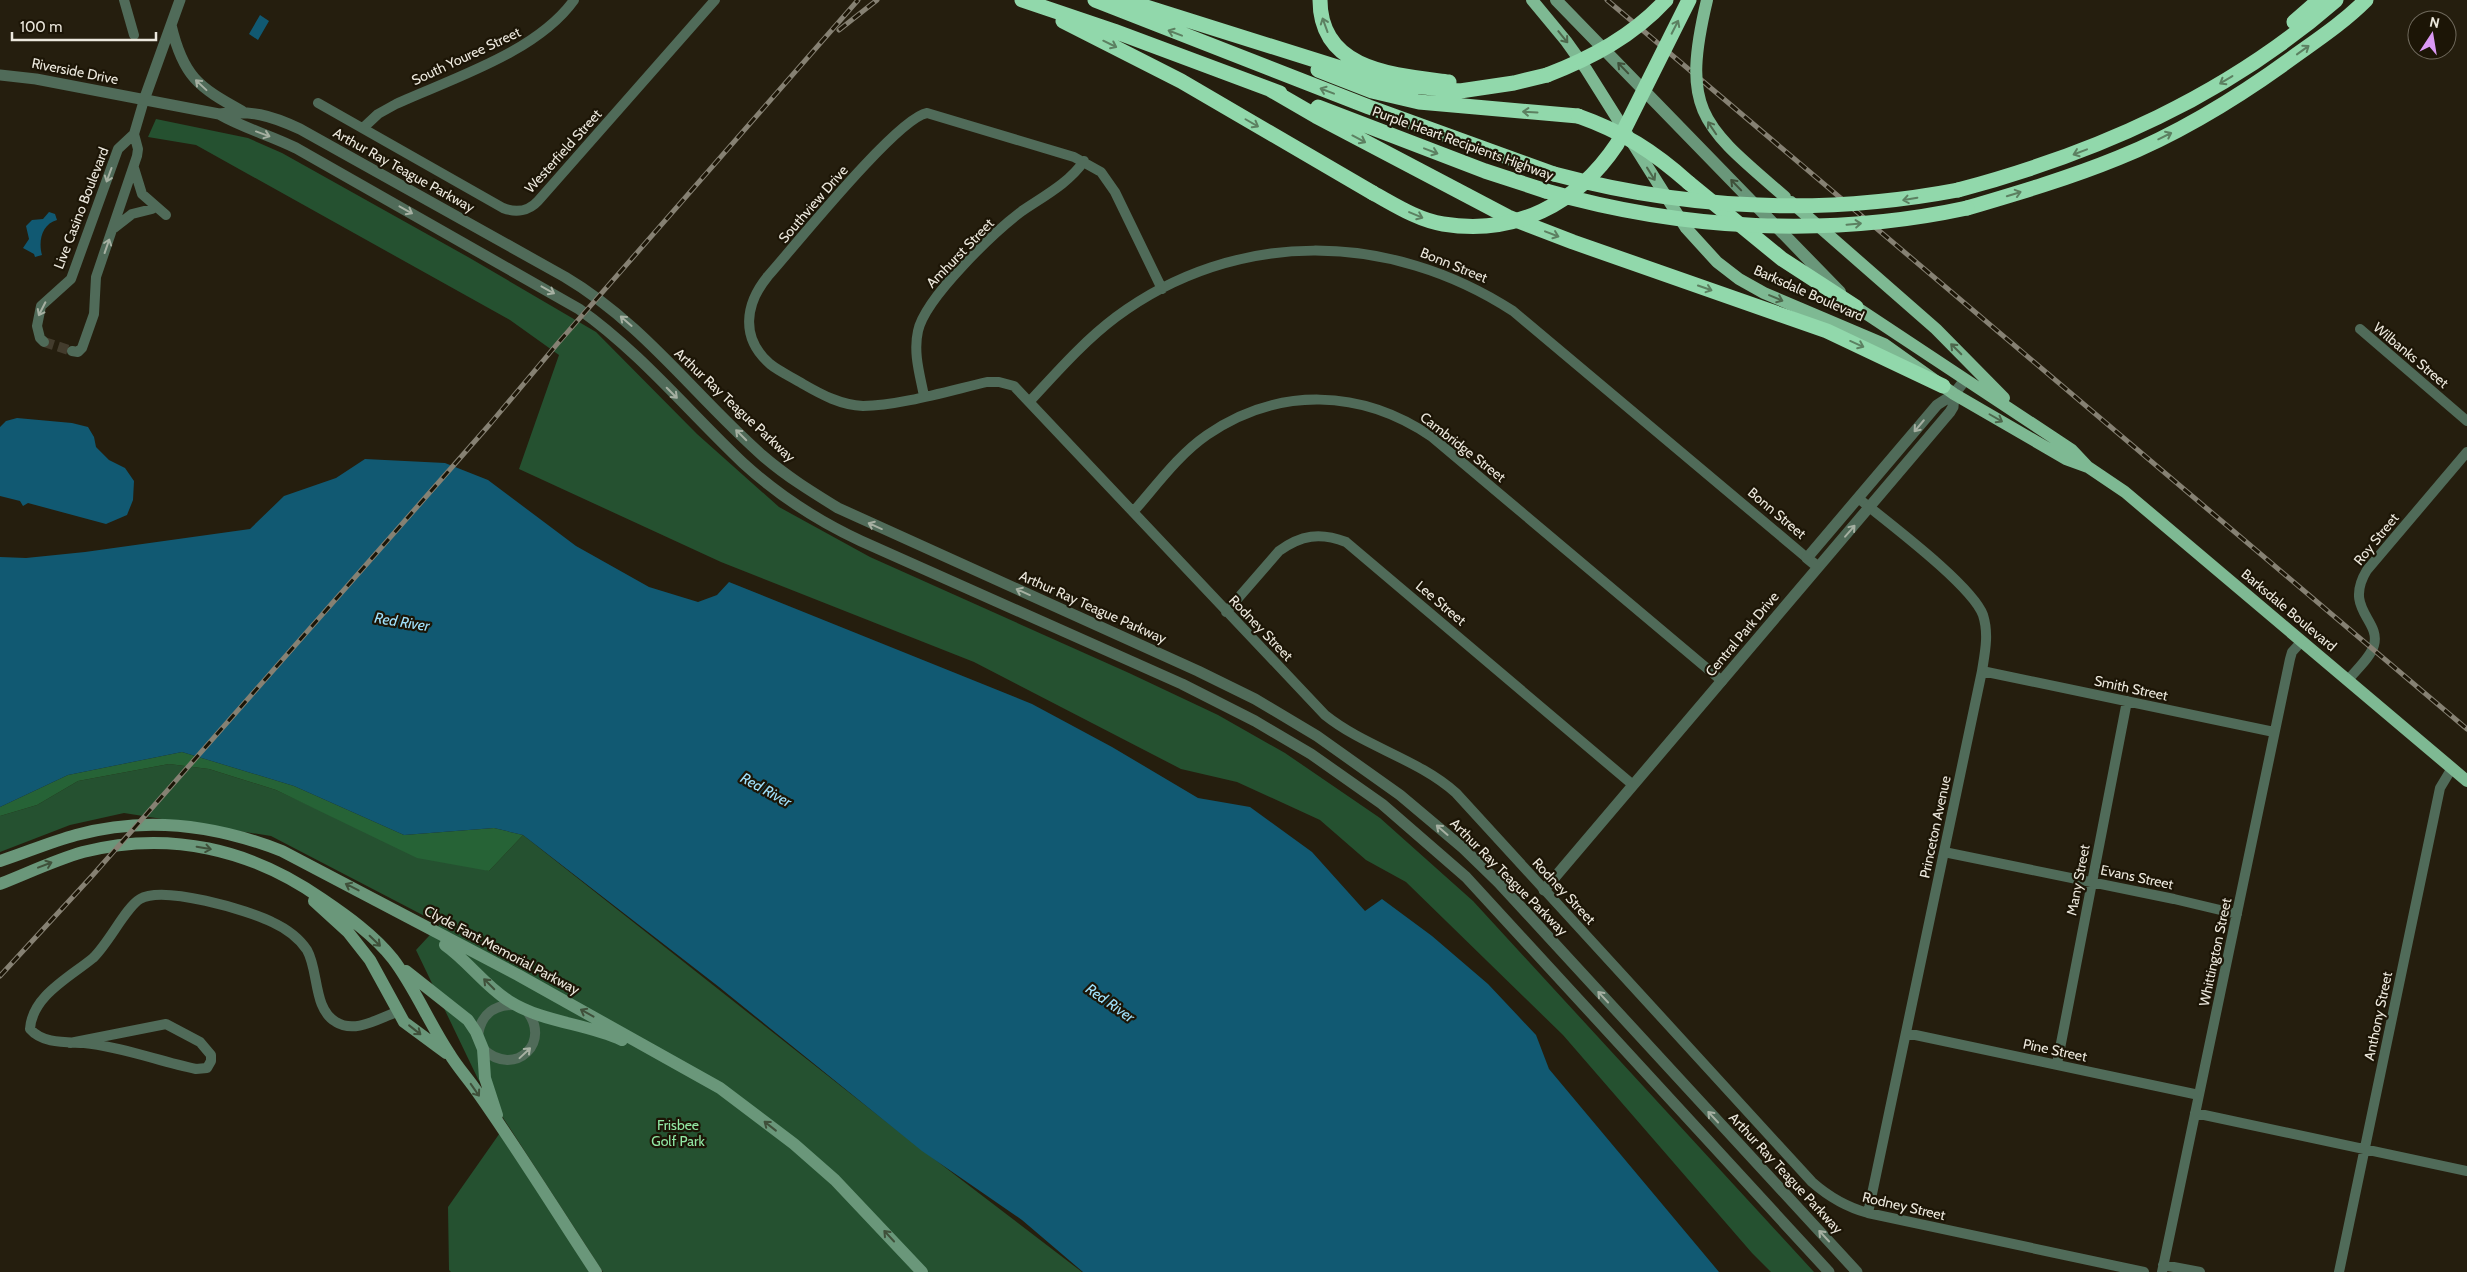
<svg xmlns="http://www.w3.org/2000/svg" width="2467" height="1272" viewBox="0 0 2467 1272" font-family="Cabin,sans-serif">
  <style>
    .green { fill: #255130 }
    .forest { fill: #266336 }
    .water { fill: #115972 }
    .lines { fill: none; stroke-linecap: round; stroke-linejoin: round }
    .minor-tunnel { stroke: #433c2d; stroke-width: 10; stroke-dasharray: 10 5; stroke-linecap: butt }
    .minor { stroke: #506b59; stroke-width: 10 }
    .tertiary { stroke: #506b59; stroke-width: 11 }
    .secondary { stroke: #6a977a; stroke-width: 12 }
    .primary { stroke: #7eb993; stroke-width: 12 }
    .motorway { stroke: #91d8ab; stroke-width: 15 }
    .rail-casing { stroke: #868173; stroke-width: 5 }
    .rail { stroke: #1c1506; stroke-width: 3; stroke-dasharray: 9; stroke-linecap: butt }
    .primary-bridge { stroke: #7eb993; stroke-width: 12 }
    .motorway-bridge { stroke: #91d8ab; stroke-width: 15 }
    .oneway { stroke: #5c8061 }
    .oneway2 { stroke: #4d674c }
    .oneway3 { stroke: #3f503a }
    .oneway4 { stroke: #a6b0a2 }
    .labels { text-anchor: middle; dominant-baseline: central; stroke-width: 4.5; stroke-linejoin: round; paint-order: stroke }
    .street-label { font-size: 14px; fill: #ece8dd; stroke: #1c1506 }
    .park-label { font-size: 14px; fill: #92e8a4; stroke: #1c1506 }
    .water-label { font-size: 15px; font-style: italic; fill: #a0e1fc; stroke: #1c1506 }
  </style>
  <rect width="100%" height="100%" fill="#251e0e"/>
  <path class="green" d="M156,119L248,138L282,153L468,257L596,332L697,434L779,507L870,557L1129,673L1218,715L1285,753L1380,818L1473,901L1814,1272H1771L1752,1253L1563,1035L1406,882L1366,860L1320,820L1237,782L1181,769L974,662L721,562L519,469L559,355L510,320L196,145L148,137Z
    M169,764L209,769L276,790L343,821L489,871L523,835L908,1139L1082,1272H603L478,1079L416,950L440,924L271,836L124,813L70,825L0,852V816L37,805L78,781Z
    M502,1130L592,1272H451L449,1270L448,1207Z"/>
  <path class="forest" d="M182,752L294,786L404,835L494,828L523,835L489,871L417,858L276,790L209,769L169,764L78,781L37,805L0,816V807L68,775Z"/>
  <path class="water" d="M260,15L269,21L258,40L249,34Z
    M49,212L55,214L57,220C42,224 38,241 42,255L35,257L34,254L23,248L29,239L26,226L32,220L43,219Z
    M17,418L72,423L88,427L94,437L96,447L109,460L125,468L134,481L133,500L127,515L106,524L28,503L23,506L20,501L0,496V427L6,421Z
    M365,459L445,463L488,480L576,546L649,587L698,602L717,595L729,582L1032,704L1112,747L1198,798L1250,807L1312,852L1365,911L1382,899L1432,936L1488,984L1536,1035L1549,1069L1719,1272H1083L1022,1220L922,1151L719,987L523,835L494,828L404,835L294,786L182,752L68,775L0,807V557L26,558L85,552L250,529L284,496L336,478Z"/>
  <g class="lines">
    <path class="minor-tunnel" d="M44,342L72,351"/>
    <path class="minor" d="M124,0L134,35
      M318,103L503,208C516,213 529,211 538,201L715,0
      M363,128L378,114L396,104C453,78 537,52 574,0
      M134,168L142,194L166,215
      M114,228L132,214L152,209
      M1162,289L1115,192L1101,172L1074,157L927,113C897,118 794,247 768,276C745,304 740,338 770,364C780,372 792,377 803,384C822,395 841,405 863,406C898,406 952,390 987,382H999L1014,386L1325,715C1365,747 1418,759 1456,793L1812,1182C1829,1197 1846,1207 1868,1213L2144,1272
      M2360,329L2467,421
      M44,342L40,338L37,326L41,306L71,279L118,149L134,134L144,100
      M72,351L78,352L82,348L94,314L96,277L137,156L138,149L134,134
      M924,396C920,375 913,353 918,331C925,298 994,232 1022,211C1044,196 1069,183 1084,161
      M1030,401C1057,372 1084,341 1116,317C1236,228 1390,231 1513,311L1807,558
      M1858,498C1886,521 1972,585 1983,615C1989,634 1985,652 1982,671L1868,1213
      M1133,512C1156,486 1178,455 1207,435C1278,386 1362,389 1432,437L1722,681
      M1226,612L1279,551C1301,535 1320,532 1346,542L1633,785
      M1982,671L2274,732
      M2348,680C2356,670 2371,657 2374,645C2381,620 2343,609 2367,570L2467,452
      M1944,852L2174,899L2237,914
      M1906,1033L2199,1095
      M478,1035C481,1014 495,1004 516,1005
      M70,1043L166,1024L200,1042L211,1055V1061L207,1068L196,1069C158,1061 123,1047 84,1043C66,1042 43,1044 30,1029C32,996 70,977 93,958C109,943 126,907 140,899C163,885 248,910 272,922C285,928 299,938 307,950C319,971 313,1009 336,1022C355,1034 379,1018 397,1012
      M483,1049C515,1079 554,1041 525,1009
      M2057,1064L2127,701
      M2195,1113L2467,1171
      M2163,1265L2200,1272
      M2162,1272L2290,659L2292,652L2302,641
      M2339,1272L2440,788L2452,768"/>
    <path class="tertiary" d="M171,25C183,76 198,87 242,111
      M0,75L36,79L219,114C251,110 270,115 300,129L565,277C643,323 696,397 763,456C786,476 812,492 838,508L1198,671L1255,699L1317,736L1400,795L1463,848L1498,882L1857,1272
      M144,100L180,0
      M219,114C243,128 270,135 296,148L579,309C640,352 689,412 743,463C778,495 818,521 861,541L1182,684L1255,721L1311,754L1382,804L1466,877L1829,1272
      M1818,567L1807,558L1937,405L1954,394L1965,380
      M1544,890L1950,412L1953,407L1954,394"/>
    <path class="secondary" d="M1556,0L1840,292
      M0,861C25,853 50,842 76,835C145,816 216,825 282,851L518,975L720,1088L794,1144L835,1180L922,1272
      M0,884C28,873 55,860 83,852C169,830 251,849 322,899C347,916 374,935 393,959C415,988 429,1023 449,1053C456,1065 465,1075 473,1086C516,1146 555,1210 596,1272
      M314,901L348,932L370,960L404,1022L446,1053
      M445,945C468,961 485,986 509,1001C544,1023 585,1023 622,1040
      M406,971L468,1020L476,1032L483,1049L485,1078L497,1115"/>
    <path class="primary" d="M1532,0L1566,41L1586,69L1686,228L1717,262L1739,279L1764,293L1884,344L1954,394L2066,459L2088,467
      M1791,202L1936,329L2004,398
      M1856,307L2072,450L2088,467L2125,492L2467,781"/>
    <path class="motorway" d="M1022,0L1114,31L1280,93
      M1095,0L1369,107L1554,174
      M1124,0L1388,83L1460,91L1514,83L1547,75
      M1320,0C1320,71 1395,75 1449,82
      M1063,21L1181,81L1373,193
      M2294,22L2319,0
      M1318,70L1372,91L1419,102L1578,116
      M1271,90L1316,116L1508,217L1573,242L1827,331L1943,386
      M1318,107L1485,171L1546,191
      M1689,183L1782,259L1856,307
      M1958,190C2097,153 2226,96 2336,0
      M1967,208C2018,193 2069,178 2118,158C2180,133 2237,98 2292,58C2317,40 2343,23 2366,0"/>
    <g class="rail-casing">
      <path id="rail" d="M1607,0L2467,729
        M839,30L877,0
        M0,976L92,876L490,424L558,343L858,0"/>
    </g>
    <use href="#rail" class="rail"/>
    <path class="primary-bridge" d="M1707,0C1680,113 1703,126 1785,197"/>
    <path class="motorway-bridge" d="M1547,75C1591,58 1633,36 1666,0
      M1578,116C1623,132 1653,151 1689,183
      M1554,174C1689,210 1821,216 1958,190
      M1546,191C1682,230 1828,238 1967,208
      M1373,193C1395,205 1418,220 1443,224C1515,236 1577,204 1617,144L1689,0"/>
  </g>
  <defs><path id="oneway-shaft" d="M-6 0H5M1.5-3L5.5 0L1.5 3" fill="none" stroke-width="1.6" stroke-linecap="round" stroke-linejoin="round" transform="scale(1.25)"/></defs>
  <g class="oneway">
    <use href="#oneway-shaft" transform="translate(1325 25) rotate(-110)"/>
    <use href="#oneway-shaft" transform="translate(1675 27) rotate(-63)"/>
    <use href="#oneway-shaft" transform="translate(1175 33) rotate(-159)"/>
    <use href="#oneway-shaft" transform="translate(1110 44) rotate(26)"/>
    <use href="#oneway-shaft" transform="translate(2303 50) rotate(-36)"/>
    <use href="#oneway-shaft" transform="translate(2226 80) rotate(149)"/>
    <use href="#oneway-shaft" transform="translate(1327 91) rotate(-159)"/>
    <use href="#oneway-shaft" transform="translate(1530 112) rotate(-177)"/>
    <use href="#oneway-shaft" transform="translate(1252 123) rotate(30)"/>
    <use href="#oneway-shaft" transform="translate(2165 136) rotate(-26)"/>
    <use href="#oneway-shaft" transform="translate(1359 139) rotate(28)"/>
    <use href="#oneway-shaft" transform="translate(1431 151) rotate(21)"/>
    <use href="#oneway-shaft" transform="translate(2080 152) rotate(159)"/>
    <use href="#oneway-shaft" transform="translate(2014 194) rotate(-17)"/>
    <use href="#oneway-shaft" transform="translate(1910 199) rotate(170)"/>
    <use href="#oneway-shaft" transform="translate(1416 215) rotate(23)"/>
    <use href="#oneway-shaft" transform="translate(1854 224) rotate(-5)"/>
    <use href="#oneway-shaft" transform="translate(1552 234) rotate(21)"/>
    <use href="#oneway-shaft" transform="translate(1705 288) rotate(19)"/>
    <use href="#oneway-shaft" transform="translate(1857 344) rotate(24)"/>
  </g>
  <g class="oneway2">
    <use href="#oneway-shaft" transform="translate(1563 37) rotate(51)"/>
    <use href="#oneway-shaft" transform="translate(1712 128) rotate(-124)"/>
    <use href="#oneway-shaft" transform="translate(1651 174) rotate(58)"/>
    <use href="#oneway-shaft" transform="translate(1776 298) rotate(23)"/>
    <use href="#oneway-shaft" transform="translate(1956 349) rotate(-135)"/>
    <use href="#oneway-shaft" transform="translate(1996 418) rotate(30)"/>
  </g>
  <g class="oneway3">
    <use href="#oneway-shaft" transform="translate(1623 68) rotate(-134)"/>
    <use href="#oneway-shaft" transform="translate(1736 185) rotate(-134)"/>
    <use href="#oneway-shaft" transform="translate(204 848) rotate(10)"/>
    <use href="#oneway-shaft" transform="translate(45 865) rotate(-21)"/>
    <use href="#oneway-shaft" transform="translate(352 887) rotate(-153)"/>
    <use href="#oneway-shaft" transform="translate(375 941) rotate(44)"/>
    <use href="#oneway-shaft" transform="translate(489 984) rotate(-135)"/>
    <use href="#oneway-shaft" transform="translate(587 1013) rotate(-151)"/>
    <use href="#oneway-shaft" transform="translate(415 1030) rotate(38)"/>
    <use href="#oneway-shaft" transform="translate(475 1090) rotate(55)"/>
    <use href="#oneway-shaft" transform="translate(770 1126) rotate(-142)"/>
    <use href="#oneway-shaft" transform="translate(889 1236) rotate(-133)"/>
  </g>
  <g class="oneway4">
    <use href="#oneway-shaft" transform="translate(201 85) rotate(-137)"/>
    <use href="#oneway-shaft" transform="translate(263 134) rotate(20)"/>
    <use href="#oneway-shaft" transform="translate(109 175) rotate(110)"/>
    <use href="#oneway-shaft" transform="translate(406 210) rotate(29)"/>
    <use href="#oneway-shaft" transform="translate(107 246) rotate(-71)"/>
    <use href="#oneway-shaft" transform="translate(548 290) rotate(29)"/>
    <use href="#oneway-shaft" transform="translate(42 309) rotate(117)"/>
    <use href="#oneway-shaft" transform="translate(626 321) rotate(-139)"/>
    <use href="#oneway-shaft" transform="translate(672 393) rotate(45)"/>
    <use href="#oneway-shaft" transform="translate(1919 426) rotate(130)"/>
    <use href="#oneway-shaft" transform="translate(741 435) rotate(-135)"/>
    <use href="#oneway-shaft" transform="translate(875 526) rotate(-156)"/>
    <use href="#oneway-shaft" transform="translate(1850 531) rotate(-49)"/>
    <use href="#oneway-shaft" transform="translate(1023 592) rotate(-156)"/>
    <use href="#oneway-shaft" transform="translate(1442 830) rotate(-139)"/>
    <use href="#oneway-shaft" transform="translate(1603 997) rotate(-133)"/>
    <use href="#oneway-shaft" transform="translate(525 1053) rotate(-43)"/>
    <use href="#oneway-shaft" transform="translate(1713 1117) rotate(-133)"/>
    <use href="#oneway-shaft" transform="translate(1824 1236) rotate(-133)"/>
  </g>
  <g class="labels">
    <g class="street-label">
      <text transform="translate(466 56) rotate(-25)">South Youree Street</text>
      <text transform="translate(75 71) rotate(11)">Riverside Drive</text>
      <text transform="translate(1463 143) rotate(20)">Purple Heart Recipients Highway</text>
      <text transform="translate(563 151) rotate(-48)">Westerfield Street</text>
      <text transform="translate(404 170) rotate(29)">Arthur Ray Teague Parkway</text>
      <text transform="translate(813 204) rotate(-49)">Southview Drive</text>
      <text transform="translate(81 208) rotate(-69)">Live Casino Boulevard</text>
      <text transform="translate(960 253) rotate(-46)">Amhurst Street</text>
      <text transform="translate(1454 265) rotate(22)">Bonn Street</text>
      <text transform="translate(1809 293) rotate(24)">Barksdale Boulevard</text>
      <text transform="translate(2411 355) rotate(40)">Wilbanks Street</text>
      <text transform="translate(735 405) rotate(43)">Arthur Ray Teague Parkway</text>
      <text transform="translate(1463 447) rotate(38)">Cambridge Street</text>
      <text transform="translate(1777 513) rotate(40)">Bonn Street</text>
      <text transform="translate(2376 539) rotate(-51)">Roy Street</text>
      <text transform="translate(1441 603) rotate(40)">Lee Street</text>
      <text transform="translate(1093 607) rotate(24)">Arthur Ray Teague Parkway</text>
      <text transform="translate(2289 610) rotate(40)">Barksdale Boulevard</text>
      <text transform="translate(1261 628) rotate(46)">Rodney Street</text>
      <text transform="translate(1742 634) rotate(-50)">Central Park Drive</text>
      <text transform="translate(2131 688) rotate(12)">Smith Street</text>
      <text transform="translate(1935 827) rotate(-78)">Princeton Avenue</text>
      <text transform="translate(1509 877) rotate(45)">Arthur Ray Teague Parkway</text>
      <text transform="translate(2137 877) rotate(12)">Evans Street</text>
      <text transform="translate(2078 880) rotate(-79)">Many Street</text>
      <text transform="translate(1564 891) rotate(47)">Rodney Street</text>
      <text transform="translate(502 950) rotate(28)">Clyde Fant Memorial Parkway</text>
      <text transform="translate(2215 952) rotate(-78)">Whittington Street</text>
      <text transform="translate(2378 1016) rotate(-78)">Anthony Street</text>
      <text transform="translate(2055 1050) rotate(12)">Pine Street</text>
      <text transform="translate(1786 1173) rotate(47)">Arthur Ray Teague Parkway</text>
      <text transform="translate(1904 1206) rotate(13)">Rodney Street</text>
    </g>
    <g class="park-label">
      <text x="678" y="1125">Frisbee<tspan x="678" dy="16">Golf Park</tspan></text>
    </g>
    <g class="water-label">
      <text transform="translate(402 622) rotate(9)">Red River</text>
      <text transform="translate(766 790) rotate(29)">Red River</text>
      <text transform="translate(1110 1003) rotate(35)">Red River</text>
    </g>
  </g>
  <g transform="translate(2432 35) rotate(12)"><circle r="24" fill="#1c1506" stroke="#6f695c"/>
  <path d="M0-4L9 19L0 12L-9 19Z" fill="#db99f5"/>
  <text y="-8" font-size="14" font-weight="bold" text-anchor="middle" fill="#ece8dd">N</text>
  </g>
  <path d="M12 32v8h144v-8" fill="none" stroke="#ece8dd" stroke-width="2.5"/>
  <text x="20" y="32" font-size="15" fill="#ece8dd" stroke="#1c1506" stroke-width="4" paint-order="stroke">100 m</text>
</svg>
